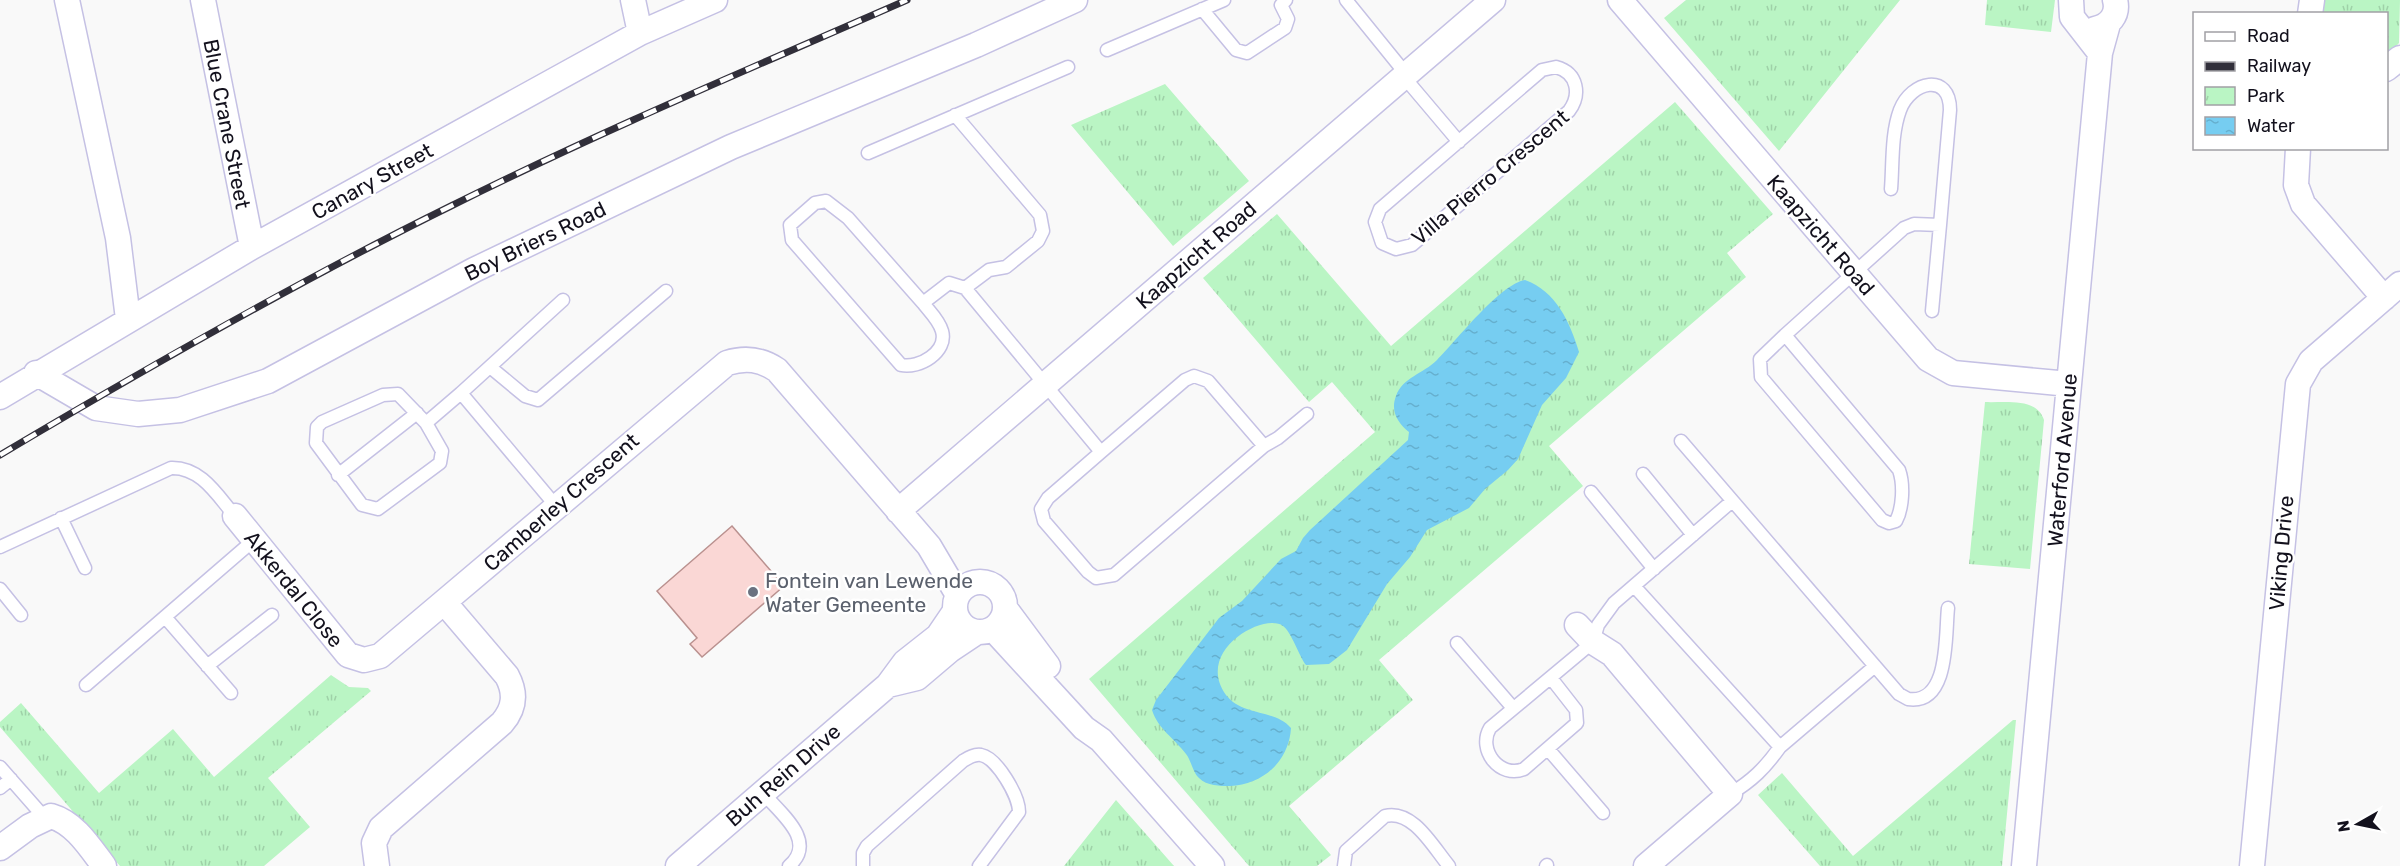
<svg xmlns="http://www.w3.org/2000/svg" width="2400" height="866" viewBox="0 0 2400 866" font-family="Rubik,sans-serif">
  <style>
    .park { fill: url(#park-tufts) }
    .water { fill: url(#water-ripples) }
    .building { fill: #fad7d5; stroke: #ba918f; stroke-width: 1.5 }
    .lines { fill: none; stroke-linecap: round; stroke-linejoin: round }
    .lane-casing { stroke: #c5c1e4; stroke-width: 15 }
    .street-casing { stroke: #c5c1e4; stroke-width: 27 }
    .lane { stroke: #fff; stroke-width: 12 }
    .street { stroke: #fff; stroke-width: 24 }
    .rail-casing { stroke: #312f3a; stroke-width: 7 }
    .rail { stroke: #fff; stroke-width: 4.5; stroke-dasharray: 14; stroke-linecap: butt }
    .worship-dot { fill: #6b7280; stroke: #fff; stroke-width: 2 }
    .labels { text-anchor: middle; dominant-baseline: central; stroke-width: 5; stroke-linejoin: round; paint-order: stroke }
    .street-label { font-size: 21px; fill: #13111d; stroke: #fff }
    .worship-label { font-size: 21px; fill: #5b616d; stroke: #fff; text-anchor: start }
  </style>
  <defs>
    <pattern id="park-tufts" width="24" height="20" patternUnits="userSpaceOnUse" patternTransform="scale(1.5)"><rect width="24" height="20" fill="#baf5c4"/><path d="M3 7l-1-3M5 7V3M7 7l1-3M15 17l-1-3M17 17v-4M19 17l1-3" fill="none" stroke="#9fd1a8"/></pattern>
    <pattern id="water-ripples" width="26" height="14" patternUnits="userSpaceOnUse" patternTransform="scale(1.5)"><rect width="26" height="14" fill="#76cdf1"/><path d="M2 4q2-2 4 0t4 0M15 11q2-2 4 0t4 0" fill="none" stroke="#65afce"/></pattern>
  </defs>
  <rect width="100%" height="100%" fill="#f9f9f9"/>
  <path class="park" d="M1686,0H1900L1779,151L1664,18Z
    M1987,0H2055L2051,32L1985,25Z
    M2321,0H2400L2399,43L2387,56L2386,14H2319Z
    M1165,84L1249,181L1173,246L1071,125Z
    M1675,102L1773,214L1727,253L1746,277L1549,446L1583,486L1379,660L1413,700L1289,806L1331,855L1317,866H1249L1089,679L1375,432L1332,382L1309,402L1203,278L1277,214L1391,346Z
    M1985,402C2005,403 2037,397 2044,420L2030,569L1969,564Z
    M331,675L349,687L368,688L371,691L268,778L310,827L264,866H120L0,727V722L21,703L99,793L173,729L214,777Z
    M2013,720H2016L2002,866H1820L1758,795L1782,773L1853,856Z
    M1116,800L1174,866H1064Z"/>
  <path class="water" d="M1525,280C1556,291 1570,322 1579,352L1566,378L1542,405L1518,459L1508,470L1485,489L1469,508L1427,530L1410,557L1387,584L1347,650L1329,664L1306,665C1299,656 1291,631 1283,626C1264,612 1194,651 1226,695C1242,716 1274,709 1291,728C1289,761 1263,785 1230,786C1220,786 1207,786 1199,778C1193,773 1191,760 1186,754C1174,738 1158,729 1152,710L1156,700L1219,618L1242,601L1281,559L1296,551L1303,538L1310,530L1408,440L1409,432C1398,423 1390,411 1396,396C1403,377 1423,374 1437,360C1456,341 1500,284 1525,280Z"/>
  <path class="building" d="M732,526L784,586L702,657L690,644L697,638L657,591Z"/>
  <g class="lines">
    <g class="lane-casing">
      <path id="lane" d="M1346,0L1406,74
        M1202,9L1236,50L1247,53L1285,28L1288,19L1281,5L1286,0
        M1107,50L1224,0
        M1556,67C1578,73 1581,95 1569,111L1412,245L1396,249L1382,243L1375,222L1380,209L1542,70Z
        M1404,77L1459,142
        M955,115L1040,215L1043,231L1038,241L1006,267L989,270L965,288
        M868,153L1068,67
        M923,303C929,311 939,320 942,331C948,352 919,369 901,365L792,240L790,225L815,203L826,201L848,218L923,303L949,283L965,288L1101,452L1048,498L1041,509L1044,521L1088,572L1096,578L1114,575L1264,446L1278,438L1307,414
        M1932,311L1940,225
        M1785,335L1899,470C1904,484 1903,508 1896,521L1889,523L1882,520L1761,377L1760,359Z
        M1785,335L1904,228L1914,224L1940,225L1950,110C1950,72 1911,81 1900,110C1891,134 1893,165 1891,189
        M490,367L525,396L538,400L666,291
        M426,423L442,451L440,463L378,509L362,505L316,443L317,427L322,422L383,395L398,394L426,423L461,393
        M1681,441L1899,694L1908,699C1950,705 1945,635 1948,608
        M1101,452L1185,380L1194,376L1208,381L1264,446
        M1643,474L1693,535
        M338,475L417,413
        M1591,492L1654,569
        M556,506L461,393L563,300
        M61,518L85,568
        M0,547L171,468C201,467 217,495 235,516
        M1634,586L1780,747L1875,666
        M0,589L21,615
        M165,617L231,693
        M1457,643L1513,708
        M207,666L272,615
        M1551,678L1576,710L1577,723L1524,769C1500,779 1477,750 1490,728L1593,642L1598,625L1614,603L1731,502
        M86,685L254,540
        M1548,749L1603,813
        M0,767L44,817
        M0,788L11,779
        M763,793C780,813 818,841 789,866
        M1730,794C1752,781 1765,768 1780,747
        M863,866V853L867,846L963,761C968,758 974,754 981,755C997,758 1019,796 1019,812L979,866
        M1344,866L1346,851L1385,816C1413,809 1433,847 1449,866
        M1546,866L1547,865"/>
    </g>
    <g class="street-casing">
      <path id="street" d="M67,0L118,238L128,319
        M203,0L252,247
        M633,0L640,33
        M1620,0L1928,359L1953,373L2069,384
        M2071,0L2072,17L2100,53
        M2310,14L2312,0
        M2095,29C2109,26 2119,15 2115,0
        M2386,69L2400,58
        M2298,148L2296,185L2303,204L2384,298
        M36,373L96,408L138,414L180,410L268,381L474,270L731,147L976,45L1075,0
        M0,397L252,247L640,33L715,0
        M898,511L1493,0
        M235,516L348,655L364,660L380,656L444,602
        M955 607a25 25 0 1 1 50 0a25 25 0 1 1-50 0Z
        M1005,608L1048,666
        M1577,625L1593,642L1612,654L1730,794L1646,866
        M993,629L1084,728L1101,740L1212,866
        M888,685L917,678L950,650L977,632
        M0,848L30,826L51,816C75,823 89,846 104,866
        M377,866L374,843L381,828L502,723C515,708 516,693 507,676L444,602L727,363C746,357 761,359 777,370L929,546L958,595
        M678,866L888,685L905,662L938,636L955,611
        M2024,866L2100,53L2108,24
        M2252,866L2298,384L2311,361L2400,284"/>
    </g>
    <use href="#lane" class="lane"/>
    <use href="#street" class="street"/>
    <g class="rail-casing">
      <path id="rail" d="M0,455C148,367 297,282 451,206C601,131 754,67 907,0"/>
    </g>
    <use href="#rail" class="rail"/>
  </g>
  <circle class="worship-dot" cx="753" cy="592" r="6"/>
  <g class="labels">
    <g class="street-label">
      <text transform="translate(227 124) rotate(79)">Blue Crane Street</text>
      <text transform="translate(1490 177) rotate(-40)">Villa Pierro Crescent</text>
      <text transform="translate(372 181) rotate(-29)">Canary Street</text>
      <text transform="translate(1821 235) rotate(49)">Kaapzicht Road</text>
      <text transform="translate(535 241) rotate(-26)">Boy Briers Road</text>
      <text transform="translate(1196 255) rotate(-41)">Kaapzicht Road</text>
      <text transform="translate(2062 460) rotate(-85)">Waterford Avenue</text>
      <text transform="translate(561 502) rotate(-41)">Camberley Crescent</text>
      <text transform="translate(2281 553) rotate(-85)">Viking Drive</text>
      <text transform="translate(294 589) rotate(51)">Akkerdal Close</text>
      <text transform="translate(783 775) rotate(-41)">Buh Rein Drive</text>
    </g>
    <g class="worship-label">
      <text x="765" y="580">Fontein van Lewende<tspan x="765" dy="24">Water Gemeente</tspan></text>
    </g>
  </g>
  <rect x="2193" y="12" width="195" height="138" fill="#ffffff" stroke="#a1a0a5" stroke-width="1.5"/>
  <rect x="2205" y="32" width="30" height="9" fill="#ffffff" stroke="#a1a0a5" stroke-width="1.5"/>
  <text x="2247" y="42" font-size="18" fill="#13111d">Road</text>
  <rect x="2205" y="62" width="30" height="9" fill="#312f3a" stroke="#a1a0a5" stroke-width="1.5"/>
  <text x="2247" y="72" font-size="18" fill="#13111d">Railway</text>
  <rect x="2205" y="87" width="30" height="18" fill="url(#park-tufts)" stroke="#a1a0a5" stroke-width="1.5"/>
  <text x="2247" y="102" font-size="18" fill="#13111d">Park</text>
  <rect x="2205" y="117" width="30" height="18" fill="url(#water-ripples)" stroke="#a1a0a5" stroke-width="1.5"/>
  <text x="2247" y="132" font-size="18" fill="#13111d">Water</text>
  <g transform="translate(2358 824) rotate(261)" stroke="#ffffff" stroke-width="4.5" paint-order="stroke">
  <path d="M0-4.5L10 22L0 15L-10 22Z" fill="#13111d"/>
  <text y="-9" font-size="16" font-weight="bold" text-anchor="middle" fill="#13111d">N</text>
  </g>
</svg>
